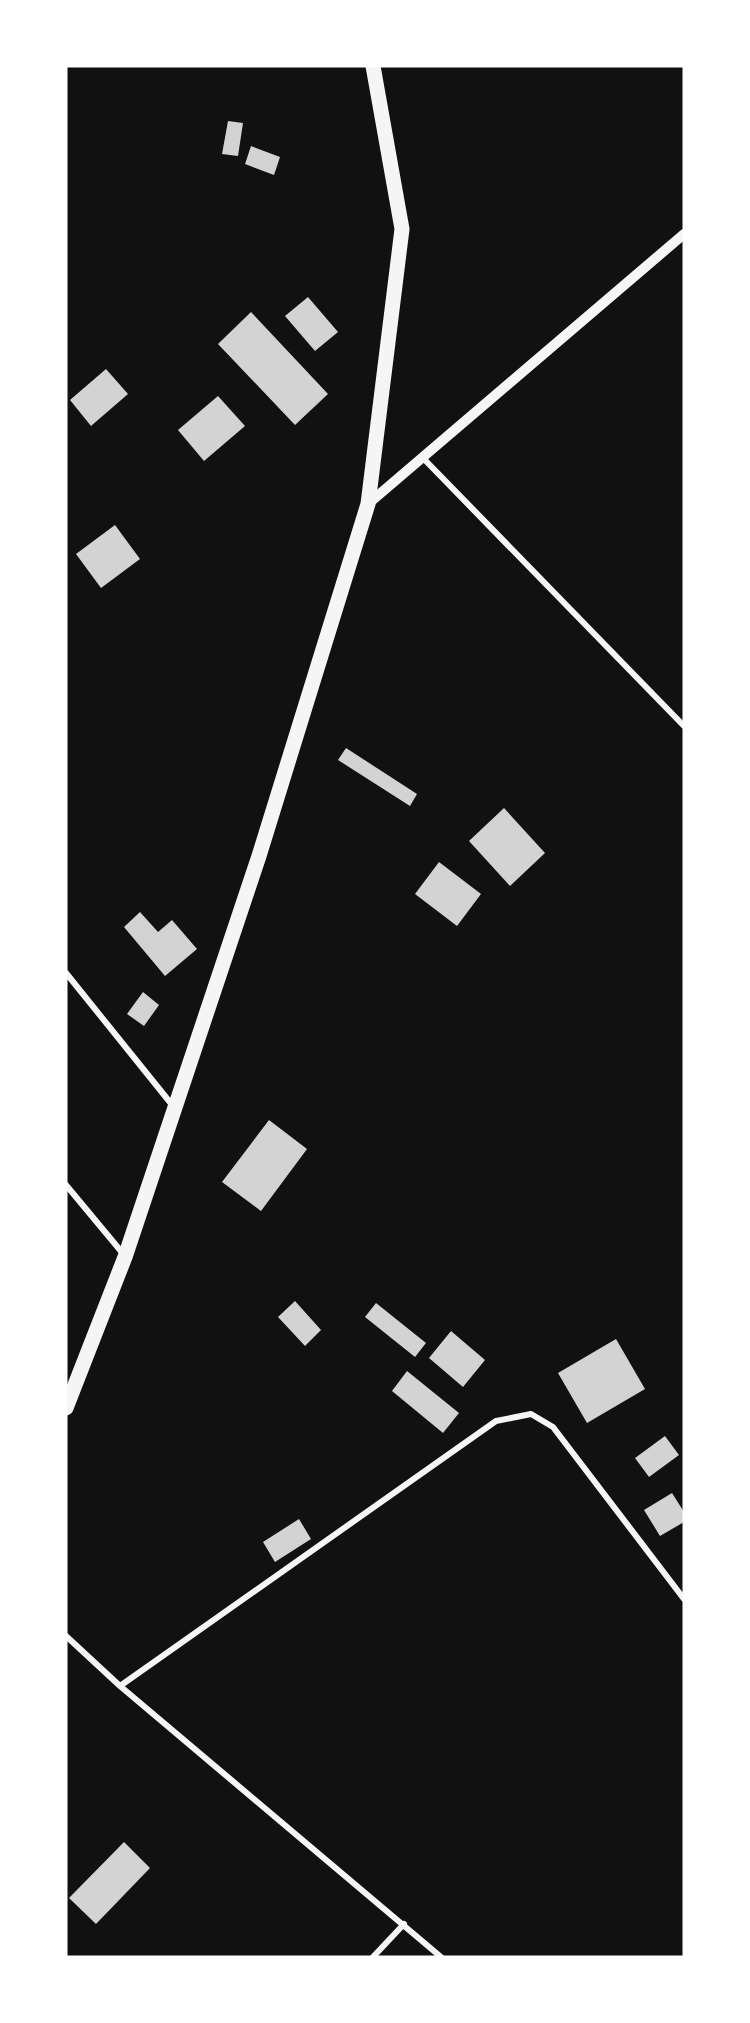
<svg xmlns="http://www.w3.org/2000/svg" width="750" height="2023" viewBox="0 0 750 2023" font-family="Bitter,serif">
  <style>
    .building { fill: #d3d3d3 }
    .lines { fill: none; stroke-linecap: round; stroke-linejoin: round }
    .minor { stroke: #f5f5f5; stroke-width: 6 }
    .tertiary { stroke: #f5f5f5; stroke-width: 10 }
    .primary { stroke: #f5f5f5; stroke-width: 15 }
  </style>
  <rect width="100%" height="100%" fill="#111"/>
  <path class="building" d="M228,121L243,123L238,156L222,154Z
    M251,146L280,157L274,175L245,164Z
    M308,297L338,332L315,351L285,316Z
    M251,312L328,394L295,425L218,344Z
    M106,369L128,394L91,426L70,400Z
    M218,396L245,426L204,461L178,430Z
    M115,525L140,559L101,588L76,554Z
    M346,748L417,794L410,806L338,760Z
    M504,808L545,853L510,886L469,841Z
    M439,862L481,894L457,926L415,894Z
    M140,912L158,932L172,920L197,949L165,976L124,927Z
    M143,992L159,1005L144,1026L127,1014Z
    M269,1120L307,1149L261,1211L222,1182Z
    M295,1301L321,1330L305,1346L278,1317Z
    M376,1303L426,1343L415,1357L365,1317Z
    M451,1331L485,1360L463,1387L429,1358Z
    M616,1339L645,1389L587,1423L558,1373Z
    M407,1371L459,1413L443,1433L392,1391Z
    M665,1436L679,1455L649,1477L635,1458Z
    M672,1493L684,1512V1522L660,1536L644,1510Z
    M299,1519L311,1539L275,1562L263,1542Z
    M124,1842L150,1868L96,1924L69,1898Z"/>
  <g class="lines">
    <path class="minor" d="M422,457L684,726
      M66,973L173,1106
      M66,1185L125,1256
      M66,1636L120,1686L441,1957
      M120,1686L496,1421L531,1414L553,1427L684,1599
      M373,1957L404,1924"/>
    <path class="tertiary" d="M368,504L684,234"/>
    <path class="primary" d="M66,1408L125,1257L259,856L368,504L402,229L373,66"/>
  </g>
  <rect width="750" height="2023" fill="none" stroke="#ffffff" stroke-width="135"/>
</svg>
